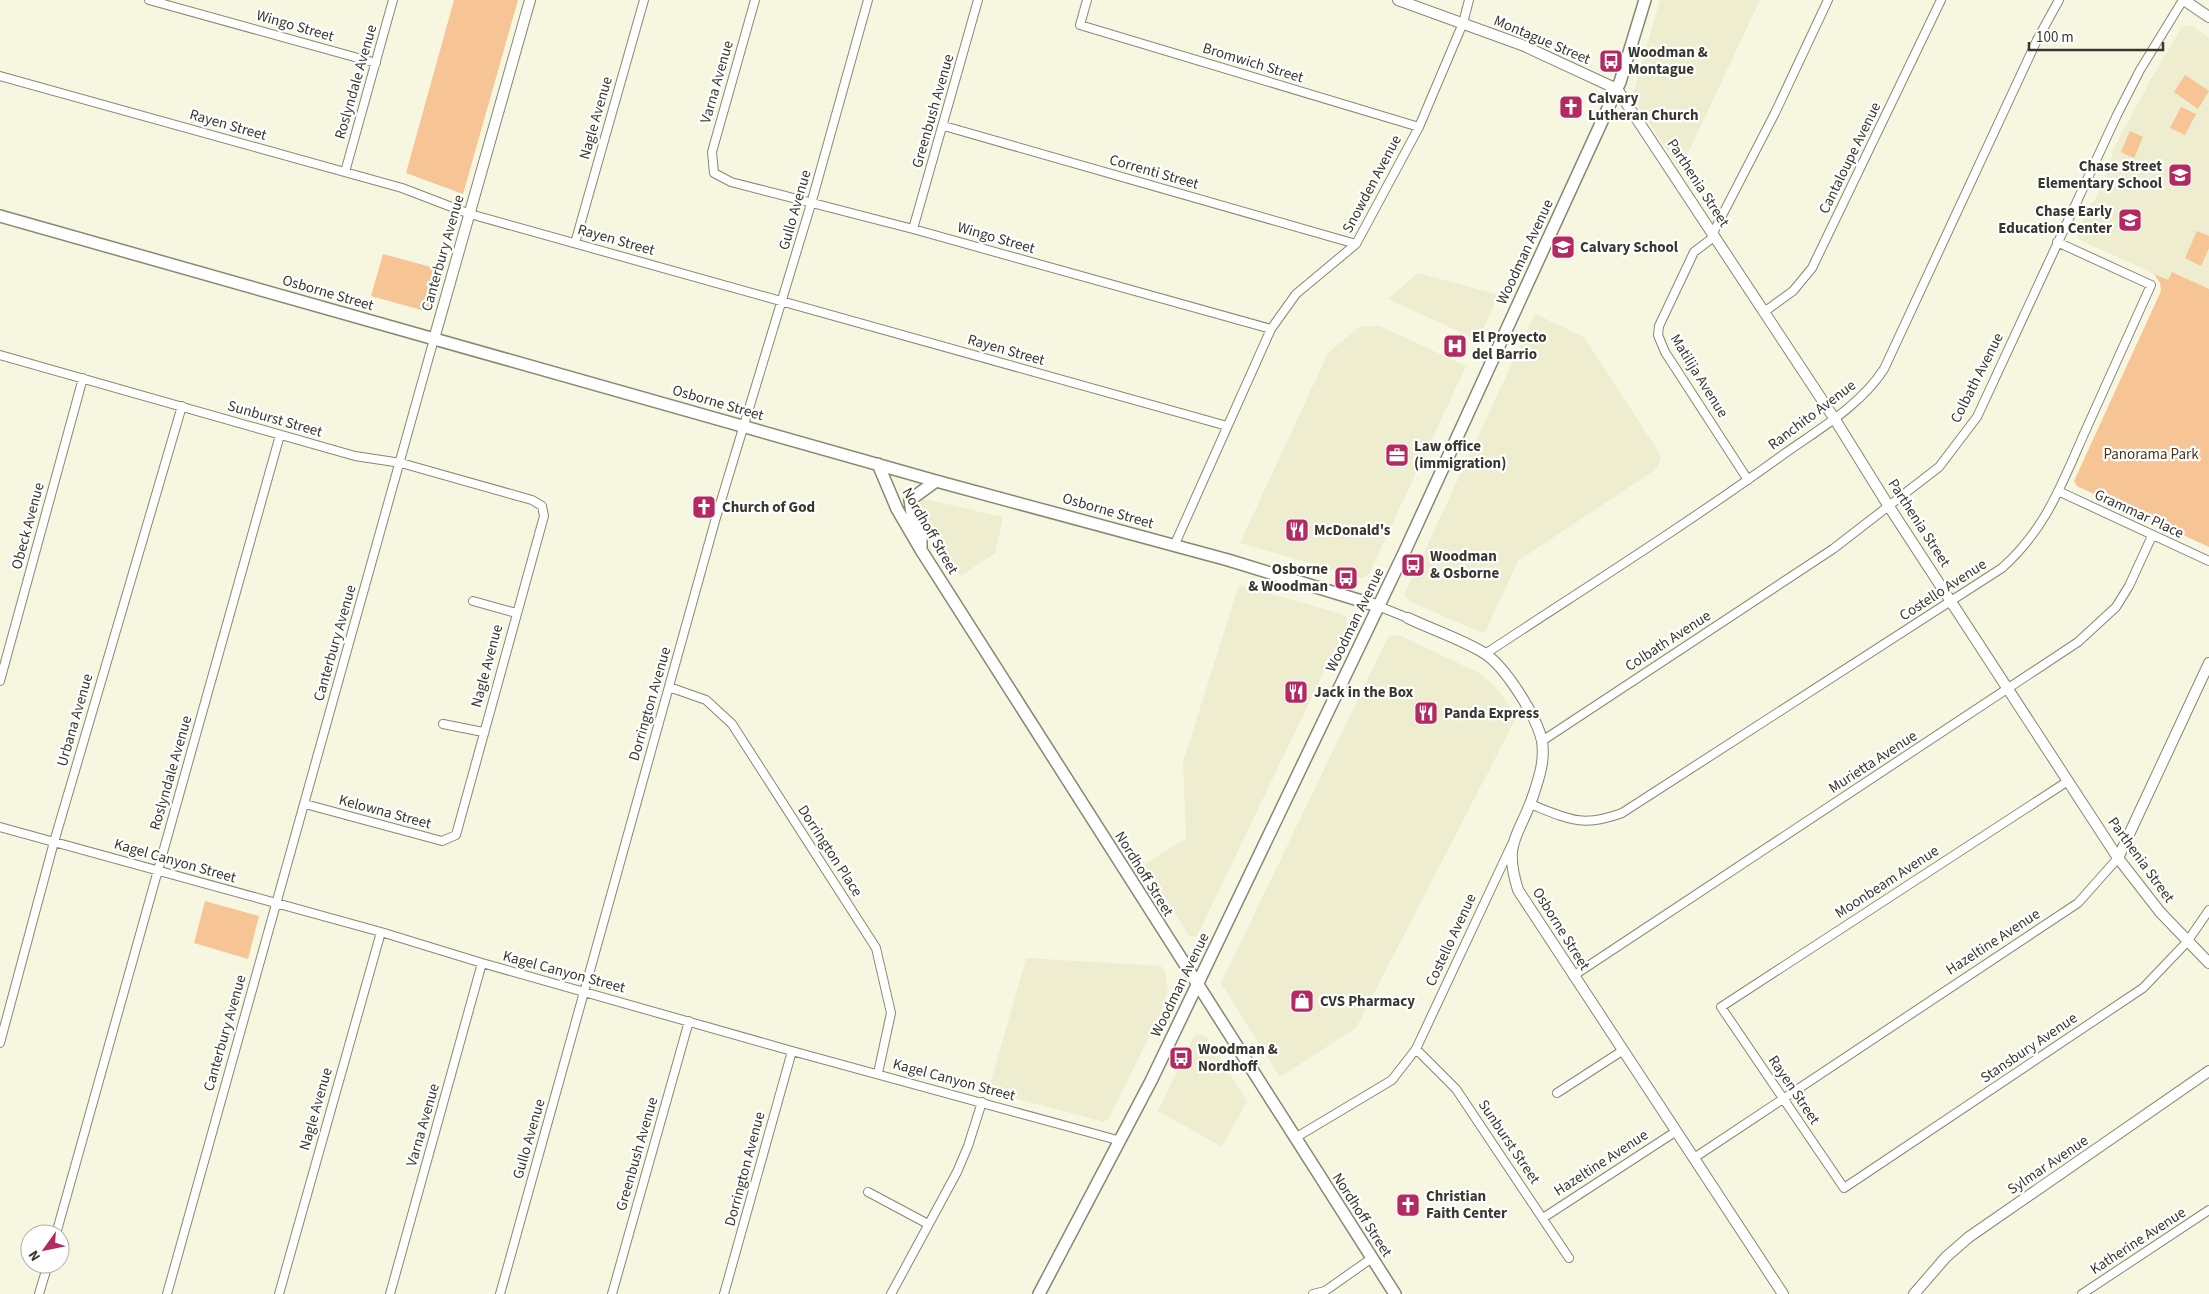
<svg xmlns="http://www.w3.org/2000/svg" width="2209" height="1294" viewBox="0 0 2209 1294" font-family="'Source Sans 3',sans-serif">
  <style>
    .built { fill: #eeedd0 }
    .green { fill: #f6c495 }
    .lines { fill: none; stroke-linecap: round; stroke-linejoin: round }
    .street-casing { stroke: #878773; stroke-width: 10 }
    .secondary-casing { stroke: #878773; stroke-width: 12 }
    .primary-casing { stroke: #878773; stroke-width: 14 }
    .street { stroke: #fff; stroke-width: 8 }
    .secondary { stroke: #fff; stroke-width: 10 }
    .primary { stroke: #fff; stroke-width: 11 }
    .labels { text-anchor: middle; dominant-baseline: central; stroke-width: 4.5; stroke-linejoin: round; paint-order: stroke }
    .street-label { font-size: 15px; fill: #38382f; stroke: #fff }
    .poi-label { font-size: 15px; font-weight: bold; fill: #38382f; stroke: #fff; text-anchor: start }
    .park-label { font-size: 15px; fill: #4f3315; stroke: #fff }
  </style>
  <rect width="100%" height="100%" fill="#f7f7e1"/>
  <path class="built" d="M1660,0H1760L1680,170L1632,97Z
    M2191,25L2209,38V289L2172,272L2168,280L2080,240L2077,236L2088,207L2095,200L2109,168L2114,148L2151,79L2182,27Z
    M1418,273L1499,295L1478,340L1388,299Z
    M1535,314L1584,337L1658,451L1661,459L1655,470L1518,561L1485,632H1480L1409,601L1404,595Z
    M1360,326H1380L1466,366L1369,574L1362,578L1240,543L1328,353Z
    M925,499L1003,517L995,553L960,576L919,510V503Z
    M1239,585L1342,614L1346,617L1347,624L1197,936L1190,937L1144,865L1186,838L1183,762Z
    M1399,635L1479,673L1493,684L1517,716L1356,1028L1280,1077L1221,983L1386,641L1390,636Z
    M1026,958L1161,966L1165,972L1168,988L1163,1008L1109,1118L1104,1122L988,1091Z
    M1197,1034L1203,1035L1207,1038L1247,1101L1222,1147L1158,1111L1193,1038Z"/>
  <path class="green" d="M454,0H518L463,194L406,173Z
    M2185,75L2209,91L2198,109L2174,92Z
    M2181,107L2196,114L2185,135L2170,128Z
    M2130,131L2143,137L2134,158L2121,152Z
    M2197,231L2209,236V248L2201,266L2185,258Z
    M383,254L442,270L429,312L371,296Z
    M2172,272L2209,289V547L2077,486L2074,481L2161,291L2160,283L2154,274L2168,280Z
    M205,901L259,916L248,959L194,943Z"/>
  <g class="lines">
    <g class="street-casing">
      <path id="street" d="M149,0L376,63
        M755,0L712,152L714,173L731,182L913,229L1271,329
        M1087,0L1080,25L1419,127
        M0,76L402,188L470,214L1227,426
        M944,126L1356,244
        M345,172L393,0
        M913,229L978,0
        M1713,233L1775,113L1828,0
        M1715,236L1694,252L1659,326L1658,335L1665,352L1748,480
        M575,243L644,0
        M1764,312L1793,291L1812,268L1941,0
        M0,355L355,456L401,463L532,500L542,506L544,516L456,835L442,841L305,804
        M2058,491L2209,561
        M1174,546L1271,329L1296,294L1356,244L1419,127L1463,23L1469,0
        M473,601L516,613
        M1378,606L1408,618
        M1485,654C1585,588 1687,524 1784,454C1819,429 1860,406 1884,369L2037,40L2059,0
        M0,681L83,378
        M669,687L706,700L732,724L876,948L891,1013L878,1073
        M443,724L483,732
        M1542,741L1833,549L1939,467L1977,417L2117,115L2140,70L2183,0
        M2068,781L1721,1007L1844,1188L2143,988L2187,942L2209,910
        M1530,804C1568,819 1582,828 1622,813L2002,568C2048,527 2063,480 2088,425C2109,379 2130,332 2151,285L2057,242
        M0,827L381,932L482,963L792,1051L1121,1141
        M1573,976L2078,642L2116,607L2129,586L2152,536
        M0,1043L54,842L182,406
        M1416,1049L1456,1089L1569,1258
        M1557,1093L1622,1051
        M1295,1138L1392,1080L1416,1049L1512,844
        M1694,1158L2078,903L2118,858
        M868,1192L928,1224
        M1543,1218L1675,1132
        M56,1234L280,435
        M39,1294L48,1264
        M167,1294L434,339
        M279,1294L381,932
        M390,1294L482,963
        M500,1294L717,514L811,204L868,0
        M612,1294L689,1021
        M724,1294L792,1051
        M891,1294L957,1172L968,1146L982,1102
        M1313,1294L1325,1291L1372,1258
        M2082,1294L2209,1210"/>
    </g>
    <g class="secondary-casing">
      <path id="secondary" d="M1398,0L1522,45L1617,89L1834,418L1888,505L2118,858L2160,912L2209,963
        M2184,0L2209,17
        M434,339L530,0
        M1408,618C1433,630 1461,639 1484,653C1505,666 1537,717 1542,741C1545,761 1539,778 1533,796C1518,839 1503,841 1518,890L1783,1294
        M2118,858L2209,663
        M1914,1294L1946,1257L1969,1237L2209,1071"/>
    </g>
    <g class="primary-casing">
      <path id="primary" d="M0,216L936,481L1228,560L1378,606
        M878,464L897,509L921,550L1395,1294
        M921,549V529L912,514L910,500L936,481
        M1039,1294L1151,1081L1404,553L1620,82L1645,0"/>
    </g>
    <use href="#street" class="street"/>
    <use href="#secondary" class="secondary"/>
    <use href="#primary" class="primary"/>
  </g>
  <defs>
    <g id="bus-square" transform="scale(1.25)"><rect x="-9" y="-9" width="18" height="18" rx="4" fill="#b52963" stroke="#fff"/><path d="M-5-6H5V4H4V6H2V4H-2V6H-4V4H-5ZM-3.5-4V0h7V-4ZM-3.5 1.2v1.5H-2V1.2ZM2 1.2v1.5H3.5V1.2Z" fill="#fff"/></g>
    <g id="church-square" transform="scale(1.25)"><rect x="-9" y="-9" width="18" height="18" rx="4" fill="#b52963" stroke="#fff"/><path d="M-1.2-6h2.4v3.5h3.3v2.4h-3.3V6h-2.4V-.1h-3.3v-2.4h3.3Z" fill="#fff"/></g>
    <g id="school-square" transform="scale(1.25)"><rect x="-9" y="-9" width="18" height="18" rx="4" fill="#b52963" stroke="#fff"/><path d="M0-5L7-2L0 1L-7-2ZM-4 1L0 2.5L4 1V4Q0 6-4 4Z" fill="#fff"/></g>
    <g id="hospital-square" transform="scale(1.25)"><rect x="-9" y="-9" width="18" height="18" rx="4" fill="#b52963" stroke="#fff"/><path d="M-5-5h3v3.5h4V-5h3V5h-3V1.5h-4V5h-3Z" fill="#fff"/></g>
    <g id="office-square" transform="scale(1.25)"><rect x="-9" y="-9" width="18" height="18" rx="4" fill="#b52963" stroke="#fff"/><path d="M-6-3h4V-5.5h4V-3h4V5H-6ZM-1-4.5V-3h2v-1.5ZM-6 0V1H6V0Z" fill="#fff"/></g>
    <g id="restaurant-square" transform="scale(1.25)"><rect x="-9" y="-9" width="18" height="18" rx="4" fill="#b52963" stroke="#fff"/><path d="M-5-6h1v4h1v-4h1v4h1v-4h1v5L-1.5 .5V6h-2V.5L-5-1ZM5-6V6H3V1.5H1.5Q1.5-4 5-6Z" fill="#fff"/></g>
    <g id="shop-square" transform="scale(1.25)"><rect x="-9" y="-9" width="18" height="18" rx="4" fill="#b52963" stroke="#fff"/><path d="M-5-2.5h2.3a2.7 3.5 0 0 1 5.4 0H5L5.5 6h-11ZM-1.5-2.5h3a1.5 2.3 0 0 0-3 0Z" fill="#fff"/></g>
  </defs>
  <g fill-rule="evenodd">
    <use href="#bus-square" x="1611" y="61"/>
    <use href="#church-square" x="1571" y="107"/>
    <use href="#school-square" x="2180" y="175"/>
    <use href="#school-square" x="2130" y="220"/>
    <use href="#school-square" x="1563" y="247"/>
    <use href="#hospital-square" x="1455" y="346"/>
    <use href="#office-square" x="1397" y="455"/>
    <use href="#church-square" x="704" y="507"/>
    <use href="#restaurant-square" x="1297" y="530"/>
    <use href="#bus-square" x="1413" y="565"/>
    <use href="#bus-square" x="1346" y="578"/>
    <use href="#restaurant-square" x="1296" y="692"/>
    <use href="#restaurant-square" x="1426" y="713"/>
    <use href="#shop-square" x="1302" y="1001"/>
    <use href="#bus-square" x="1181" y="1058"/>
    <use href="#church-square" x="1408" y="1205"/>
  </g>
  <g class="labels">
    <g class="street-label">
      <text transform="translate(295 26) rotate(16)">Wingo Street</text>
      <text transform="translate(1542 40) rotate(23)">Montague Street</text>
      <text transform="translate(1253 63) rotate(17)">Bromwich Street</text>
      <text transform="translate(356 82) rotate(-74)">Roslyndale Avenue</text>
      <text transform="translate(717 82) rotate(-74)">Varna Avenue</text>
      <text transform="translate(933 111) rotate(-74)">Greenbush Avenue</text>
      <text transform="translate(596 118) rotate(-74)">Nagle Avenue</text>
      <text transform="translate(228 125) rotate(16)">Rayen Street</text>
      <text transform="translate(1850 158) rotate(-64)">Cantaloupe Avenue</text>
      <text transform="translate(1154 172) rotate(16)">Correnti Street</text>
      <text transform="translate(1698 183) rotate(57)">Parthenia Street</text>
      <text transform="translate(1372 184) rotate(-62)">Snowden Avenue</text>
      <text transform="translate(795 210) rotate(-74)">Gullo Avenue</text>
      <text transform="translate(996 238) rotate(16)">Wingo Street</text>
      <text transform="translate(616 240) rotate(16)">Rayen Street</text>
      <text transform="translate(1525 252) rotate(-65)">Woodman Avenue</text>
      <text transform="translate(443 253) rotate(-74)">Canterbury Avenue</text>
      <text transform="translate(328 293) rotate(16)">Osborne Street</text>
      <text transform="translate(1006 350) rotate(16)">Rayen Street</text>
      <text transform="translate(1699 376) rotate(58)">Matilija Avenue</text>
      <text transform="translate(1977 378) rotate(-63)">Colbath Avenue</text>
      <text transform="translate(718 403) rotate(16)">Osborne Street</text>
      <text transform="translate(1812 415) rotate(-37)">Ranchito Avenue</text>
      <text transform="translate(275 419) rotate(16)">Sunburst Street</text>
      <text transform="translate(1108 511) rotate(16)">Osborne Street</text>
      <text transform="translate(2139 514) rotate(25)">Grammar Place</text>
      <text transform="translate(1919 523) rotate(57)">Parthenia Street</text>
      <text transform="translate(28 526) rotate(-75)">Obeck Avenue</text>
      <text transform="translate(930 531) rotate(60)">Nordhoff Street</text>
      <text transform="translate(1943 590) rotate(-33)">Costello Avenue</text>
      <text transform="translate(1355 620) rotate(-64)">Woodman Avenue</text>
      <text transform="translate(1668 641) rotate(-33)">Colbath Avenue</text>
      <text transform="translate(335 643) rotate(-74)">Canterbury Avenue</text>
      <text transform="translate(487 666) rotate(-75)">Nagle Avenue</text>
      <text transform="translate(650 704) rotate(-74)">Dorrington Avenue</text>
      <text transform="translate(75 720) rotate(-74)">Urbana Avenue</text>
      <text transform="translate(1873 762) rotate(-33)">Murietta Avenue</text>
      <text transform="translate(171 773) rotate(-74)">Roslyndale Avenue</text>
      <text transform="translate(385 812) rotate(15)">Kelowna Street</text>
      <text transform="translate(830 851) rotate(57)">Dorrington Place</text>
      <text transform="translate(2141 860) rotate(54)">Parthenia Street</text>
      <text transform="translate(175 861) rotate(16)">Kagel Canyon Street</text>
      <text transform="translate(1144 874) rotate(58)">Nordhoff Street</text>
      <text transform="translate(1887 882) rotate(-33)">Moonbeam Avenue</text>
      <text transform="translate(1561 929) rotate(58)">Osborne Street</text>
      <text transform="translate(1451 940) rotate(-65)">Costello Avenue</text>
      <text transform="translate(1993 942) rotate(-33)">Hazeltine Avenue</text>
      <text transform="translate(564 972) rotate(15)">Kagel Canyon Street</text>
      <text transform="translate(1180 985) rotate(-64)">Woodman Avenue</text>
      <text transform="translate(225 1033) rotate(-74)">Canterbury Avenue</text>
      <text transform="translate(2029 1048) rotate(-34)">Stansbury Avenue</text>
      <text transform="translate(954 1080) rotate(15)">Kagel Canyon Street</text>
      <text transform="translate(1794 1090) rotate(56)">Rayen Street</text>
      <text transform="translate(316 1109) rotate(-74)">Nagle Avenue</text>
      <text transform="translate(423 1125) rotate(-74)">Varna Avenue</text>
      <text transform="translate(529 1139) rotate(-74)">Gullo Avenue</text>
      <text transform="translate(1509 1142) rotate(56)">Sunburst Street</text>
      <text transform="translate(637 1154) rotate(-74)">Greenbush Avenue</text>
      <text transform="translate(1601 1163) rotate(-33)">Hazeltine Avenue</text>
      <text transform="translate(2048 1165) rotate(-34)">Sylmar Avenue</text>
      <text transform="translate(745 1169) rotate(-75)">Dorrington Avenue</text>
      <text transform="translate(1362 1215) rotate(57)">Nordhoff Street</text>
      <text transform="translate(2138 1241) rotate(-33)">Katherine Avenue</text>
    </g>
    <g class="poi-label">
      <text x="1628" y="52">Woodman &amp;<tspan x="1628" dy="17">Montague</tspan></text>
      <text x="1588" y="98">Calvary<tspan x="1588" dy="17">Lutheran Church</tspan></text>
      <text x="2162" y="166" text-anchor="end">Chase Street<tspan x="2162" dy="17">Elementary School</tspan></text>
      <text x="2112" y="211" text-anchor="end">Chase Early<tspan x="2112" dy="17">Education Center</tspan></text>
      <text x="1580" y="247">Calvary School</text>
      <text x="1472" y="337">El Proyecto<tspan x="1472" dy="17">del Barrio</tspan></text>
      <text x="1414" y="446">Law office<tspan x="1414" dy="17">(immigration)</tspan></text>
      <text x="722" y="507">Church of God</text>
      <text x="1314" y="530">McDonald's</text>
      <text x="1430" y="556">Woodman<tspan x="1430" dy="17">&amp; Osborne</tspan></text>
      <text x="1328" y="569" text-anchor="end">Osborne<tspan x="1328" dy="17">&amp; Woodman</tspan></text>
      <text x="1314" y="692">Jack in the Box</text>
      <text x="1444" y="713">Panda Express</text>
      <text x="1320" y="1001">CVS Pharmacy</text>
      <text x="1198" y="1049">Woodman &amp;<tspan x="1198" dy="17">Nordhoff</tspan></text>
      <text x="1426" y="1196">Christian<tspan x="1426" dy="17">Faith Center</tspan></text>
    </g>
    <g class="park-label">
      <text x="2151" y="454">Panorama Park</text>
    </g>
  </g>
  <g transform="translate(45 1249) rotate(237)"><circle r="24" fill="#ffffff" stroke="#afafac"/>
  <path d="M0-4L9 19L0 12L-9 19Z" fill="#b52963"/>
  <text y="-8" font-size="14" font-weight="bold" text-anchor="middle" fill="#38382f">N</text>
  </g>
  <path d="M2029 42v8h134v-8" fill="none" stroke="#38382f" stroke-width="2.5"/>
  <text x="2036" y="42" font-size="15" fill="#38382f" stroke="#ffffff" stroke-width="4" paint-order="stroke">100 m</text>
</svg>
